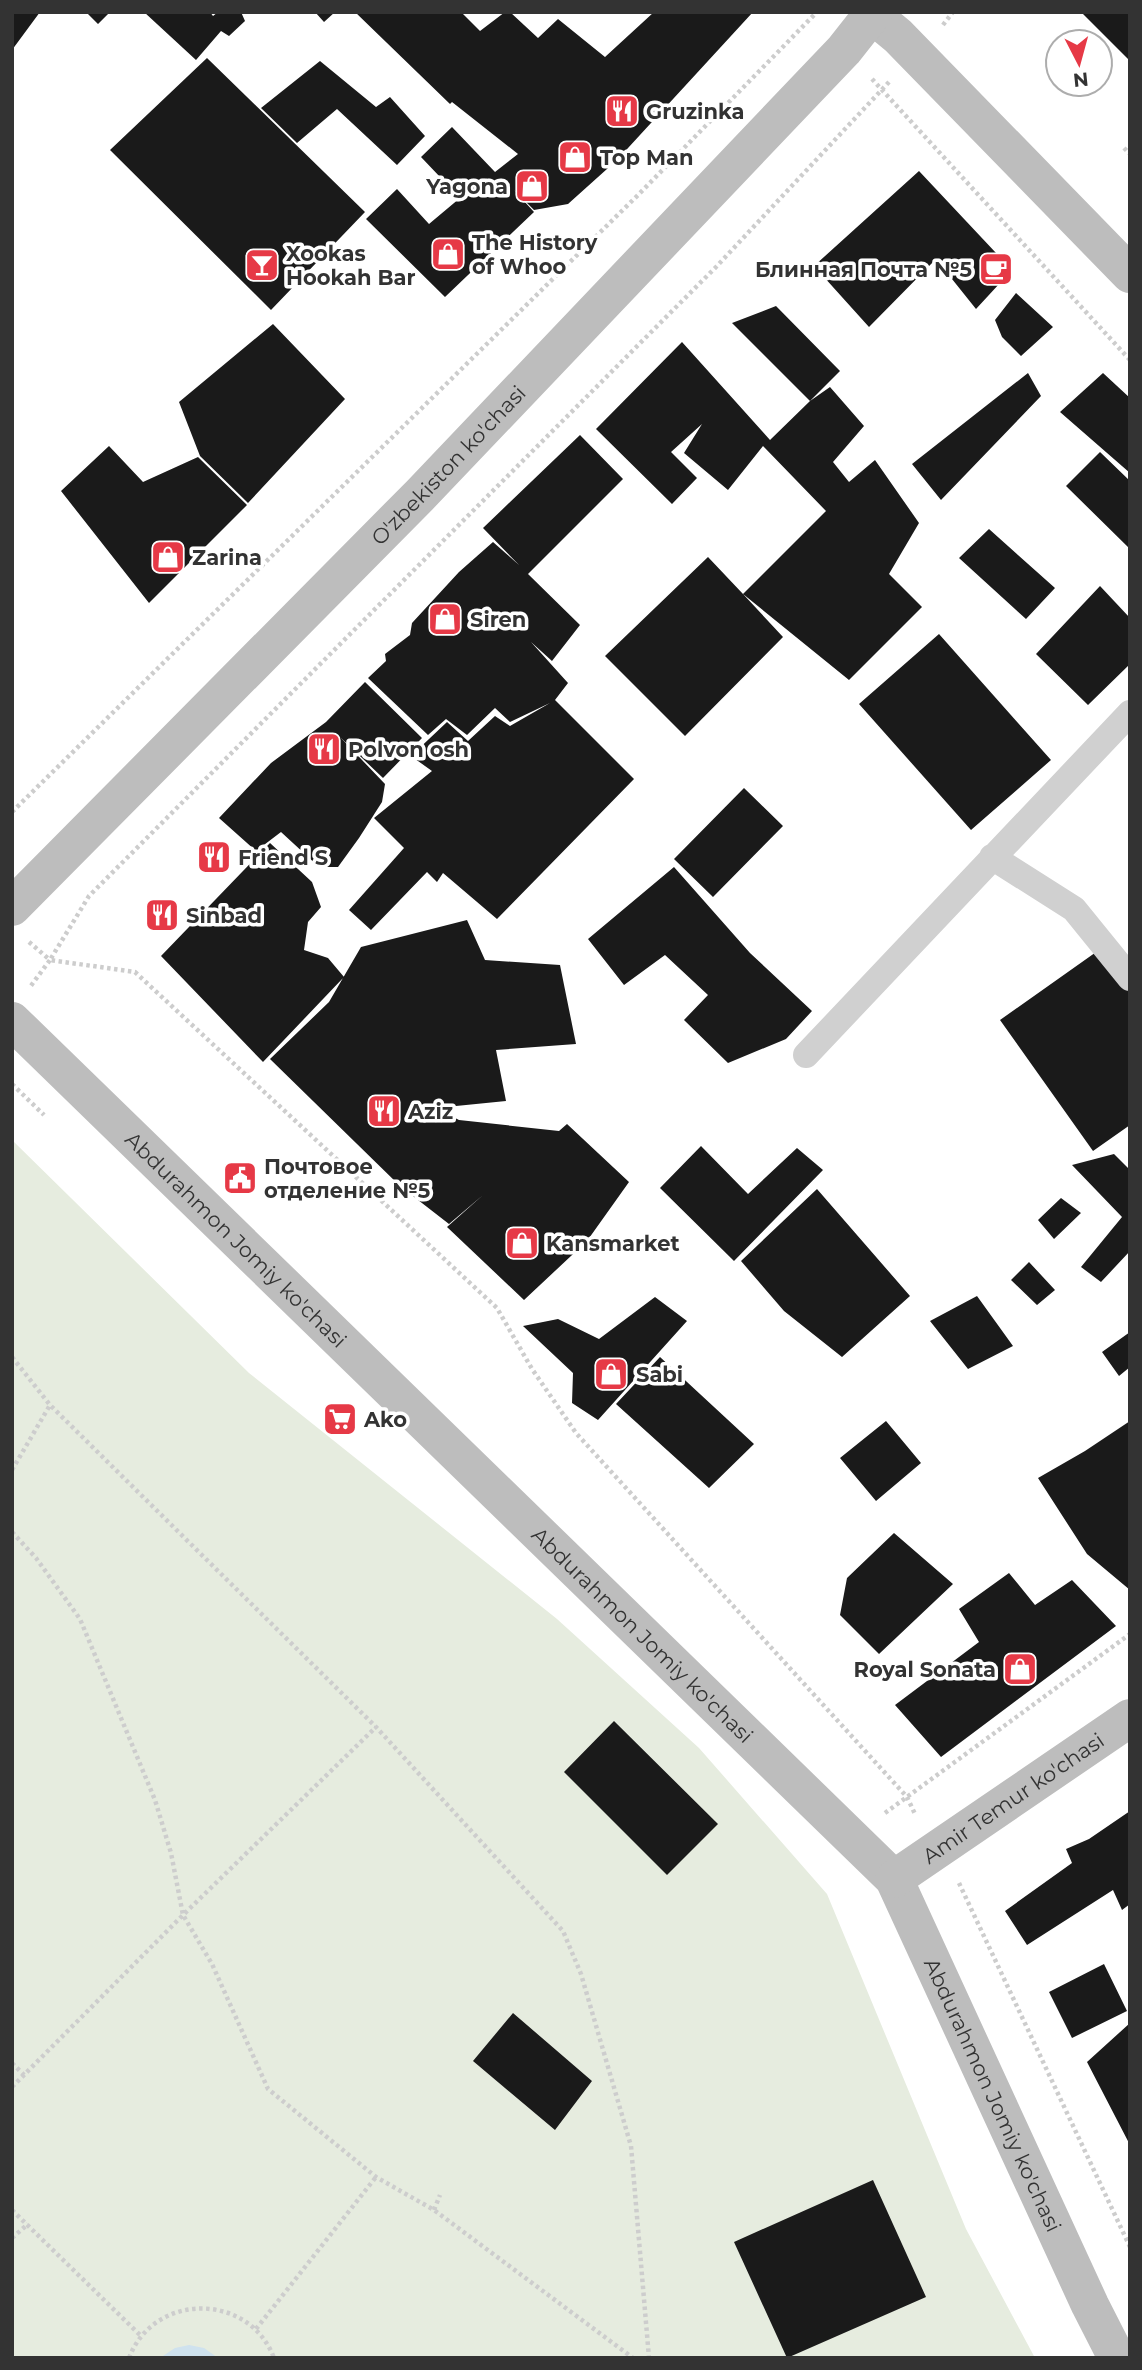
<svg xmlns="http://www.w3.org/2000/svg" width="1142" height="2370" viewBox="0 0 1142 2370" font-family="Montserrat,sans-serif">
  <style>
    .green { fill: #e6ecdf }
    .water { fill: #cfe2ee }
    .building { fill: #1a1a1a }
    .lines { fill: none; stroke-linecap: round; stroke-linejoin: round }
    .path { stroke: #cdcdcd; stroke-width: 4.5; stroke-dasharray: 3.5 3.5; stroke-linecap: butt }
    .service { stroke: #d0d0d0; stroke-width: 26 }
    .secondary { stroke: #bdbdbd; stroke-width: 38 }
    .labels { text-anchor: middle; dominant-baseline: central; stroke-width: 7; stroke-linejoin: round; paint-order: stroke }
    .poi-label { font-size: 21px; font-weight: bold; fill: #333; stroke: #fff; text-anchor: start }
    .street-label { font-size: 21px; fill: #333; stroke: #fff }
  </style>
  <rect width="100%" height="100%" fill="#fff"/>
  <path class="green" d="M12,1140L249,1373L557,1619L699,1748L827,1894L966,2229L1035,2358H12Z"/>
  <path class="water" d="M189,2345L204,2348L218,2358H160L175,2348Z"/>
  <path class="building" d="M12,12H40L12,50Z
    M86,12H110L98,24Z
    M144,12H210L213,16L218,12H241L245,21L229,36L221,31L196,60Z
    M315,12H335L324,22Z
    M355,12H461L480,31L505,12H510L538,38L558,19L605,57L654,12H753L617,160L568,204L534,210L514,190L534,212L445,297L366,219L397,189L429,224L460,198L421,157L452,127L495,172L518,154L452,102L450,104Z
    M1081,12H1130V61Z
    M207,58L365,212L271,310L110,150Z
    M320,61L376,107L390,97L425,136L397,165L337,109L297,143L261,108Z
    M919,171L1012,270L976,309L936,259L869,327L814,266Z
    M1016,293L1053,327L1021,356L1002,337L995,320Z
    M776,306L840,371L810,401L830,387L864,426L833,462L849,482L875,460L919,523L889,574L922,607L849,680L743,594L783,637L685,736L605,656L708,557L743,594L826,511L763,446L728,490L684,453L702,424L671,452L697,478L672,504L596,429L682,342L770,440L810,401L732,323Z
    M273,324L345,399L248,503L200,456L179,402Z
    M1028,373L1041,396L941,500L912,464Z
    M1103,373L1130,398V473L1060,412Z
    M580,435L623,479L528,574L580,625L552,661L531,642L568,683L555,700L634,779L497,919L443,873L437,882L427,872L371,930L349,910L404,848L374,818L432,771L411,756L447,722L468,741L495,716L510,726L550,703L510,722L495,708L467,735L446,719L428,735L368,678L386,661L385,654L410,635L412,623L459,572L493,542L519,565L483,528Z
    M109,446L143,482L198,457L247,505L149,603L61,491Z
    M1100,452L1130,481V549L1066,486Z
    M989,529L1055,588L1026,619L959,558Z
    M1100,586L1130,618V664L1088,705L1036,654Z
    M939,634L1051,760L971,830L859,704Z
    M365,682L422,738L383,778L340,737L385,784L382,802L359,838L338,867H319L281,832L256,851L219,818L271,763L326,722Z
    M744,788L783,826L713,897L674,859Z
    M270,843L312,882L321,907L308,922L304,950L328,958L344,977L263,1062L161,956Z
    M674,867L750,953L812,1011L786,1039L728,1063L684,1020L708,995L665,955L624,985L588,939Z
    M467,920L485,960L560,965L576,1044L496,1050L506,1101L436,1108L459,1120L559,1131L567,1124L629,1182L587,1241L524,1300L447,1227L483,1195L449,1224L400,1186L270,1059L329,1002L361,947Z
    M1099,950L1130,992V1125L1093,1151L1000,1020Z
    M701,1146L748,1194L797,1148L823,1170L734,1261L660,1188Z
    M1114,1154L1130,1170V1251L1101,1282L1081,1267L1122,1217L1072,1165Z
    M817,1189L910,1296L842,1357L784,1311L741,1261Z
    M1061,1198L1081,1213L1054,1239L1038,1220Z
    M1029,1262L1055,1290L1037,1305L1011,1280Z
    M977,1296L1013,1346L968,1369L930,1321Z
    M655,1297L687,1321L598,1420L572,1403L573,1373L523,1326L558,1319L599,1339Z
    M1130,1332V1367L1119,1376L1102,1352Z
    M660,1357L754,1444L709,1488L616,1404Z
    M886,1421L921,1463L876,1501L840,1458Z
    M1130,1421V1590L1087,1554L1038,1478L1085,1451Z
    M894,1533L953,1584L879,1654L840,1615L847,1578Z
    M1009,1573L1035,1605L1072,1580L1116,1626L941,1757L895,1705L979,1642L959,1609Z
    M614,1721L718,1824L667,1875L564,1772Z
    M1130,1811V1904L1122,1910L1113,1890L1027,1945L1005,1911L1072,1863L1066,1849L1089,1839Z
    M1104,1964L1127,2011L1072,2038L1049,1992Z
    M513,2013L592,2081L555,2130L473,2061Z
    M1130,2023V2145L1087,2062Z
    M873,2180L926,2297L787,2358L734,2242Z"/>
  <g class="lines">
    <path class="path" d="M943,25L953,12
      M872,79L1130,360
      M889,82L716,267L89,896L50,960L135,972L497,1308L532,1369L576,1433L907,1797L915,1814
      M1124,148L1130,154
      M12,812L638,195L817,12
      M29,942L50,960L30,987
      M12,1084L44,1115
      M12,1357L50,1405L376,1727L563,1931L581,1974L631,2146L649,2358
      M12,1470L50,1405
      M12,1532L36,1558L80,1619L155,1800L171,1853L183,1915L212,1964L268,2089L376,2177L434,2210L633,2358
      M885,1813L1130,1634
      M959,1883L1130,2247
      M12,2063L24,2075
      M12,2087L183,1915L376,1727
      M12,2210L141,2336
      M434,2210L440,2195
      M12,2238L28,2224
      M256,2329L376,2177
      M129,2358C154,2292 249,2292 274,2358"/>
    <path class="service" d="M992,857L1074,909L1130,978
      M806,1055L1130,713"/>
    <g class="secondary">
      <path d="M869,12L898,36L1130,274"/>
      <path id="s1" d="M12,907L421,494L844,50L874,12"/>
      <path id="s2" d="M12,1021L894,1879L1090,2305L1117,2358"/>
      <path id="s3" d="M894,1879L1130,1718"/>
    </g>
  </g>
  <defs>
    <g id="restaurant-square" transform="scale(1.75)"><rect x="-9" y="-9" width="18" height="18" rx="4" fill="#e63946" stroke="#fff"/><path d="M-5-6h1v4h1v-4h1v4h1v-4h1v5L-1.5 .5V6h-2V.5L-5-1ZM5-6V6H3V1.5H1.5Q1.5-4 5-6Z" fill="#fff"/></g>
    <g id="shop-square" transform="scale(1.75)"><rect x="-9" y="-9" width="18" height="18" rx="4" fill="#e63946" stroke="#fff"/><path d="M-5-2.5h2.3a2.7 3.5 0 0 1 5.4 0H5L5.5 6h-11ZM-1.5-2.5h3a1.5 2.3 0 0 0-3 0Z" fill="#fff"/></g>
    <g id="bar-square" transform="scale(1.75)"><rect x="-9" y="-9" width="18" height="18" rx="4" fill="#e63946" stroke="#fff"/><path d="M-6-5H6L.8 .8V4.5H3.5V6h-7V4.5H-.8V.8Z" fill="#fff"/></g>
    <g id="cafe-square" transform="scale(1.75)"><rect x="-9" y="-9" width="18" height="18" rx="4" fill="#e63946" stroke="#fff"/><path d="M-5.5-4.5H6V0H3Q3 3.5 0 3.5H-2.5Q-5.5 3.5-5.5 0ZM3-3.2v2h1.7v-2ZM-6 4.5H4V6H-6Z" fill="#fff"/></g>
    <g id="civic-square" transform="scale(1.75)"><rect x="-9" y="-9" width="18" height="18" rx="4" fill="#e63946" stroke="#fff"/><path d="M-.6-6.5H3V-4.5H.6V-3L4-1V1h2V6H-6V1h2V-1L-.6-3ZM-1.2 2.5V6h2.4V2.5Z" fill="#fff"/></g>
    <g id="supermarket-square" transform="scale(1.75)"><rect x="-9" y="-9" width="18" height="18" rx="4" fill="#e63946" stroke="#fff"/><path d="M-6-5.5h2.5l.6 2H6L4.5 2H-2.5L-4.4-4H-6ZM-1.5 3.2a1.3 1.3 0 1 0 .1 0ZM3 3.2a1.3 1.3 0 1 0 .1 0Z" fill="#fff"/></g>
  </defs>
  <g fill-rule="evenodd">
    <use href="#restaurant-square" x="622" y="111"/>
    <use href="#shop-square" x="575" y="157"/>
    <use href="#shop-square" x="532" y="186"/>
    <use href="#shop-square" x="448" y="254"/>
    <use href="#bar-square" x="262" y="265"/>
    <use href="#cafe-square" x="996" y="269"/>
    <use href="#shop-square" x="168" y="557"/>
    <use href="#shop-square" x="445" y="619"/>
    <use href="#restaurant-square" x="324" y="749"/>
    <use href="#restaurant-square" x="214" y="857"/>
    <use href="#restaurant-square" x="162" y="915"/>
    <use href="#restaurant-square" x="384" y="1111"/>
    <use href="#civic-square" x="240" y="1178"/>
    <use href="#shop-square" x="522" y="1243"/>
    <use href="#shop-square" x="611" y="1374"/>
    <use href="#supermarket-square" x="340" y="1419"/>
    <use href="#shop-square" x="1020" y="1669"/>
  </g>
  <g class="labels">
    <g class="poi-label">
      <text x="646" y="111">Gruzinka</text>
      <text x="600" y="157">Top Man</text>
      <text x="508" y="186" text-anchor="end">Yagona</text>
      <text x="472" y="242">The History<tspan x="472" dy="24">of Whoo</tspan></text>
      <text x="286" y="253">Xookas<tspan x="286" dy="24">Hookah Bar</tspan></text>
      <text x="972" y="269" text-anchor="end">Блинная Почта №5</text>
      <text x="192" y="557">Zarina</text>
      <text x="470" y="619">Siren</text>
      <text x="348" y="749">Polvon osh</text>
      <text x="238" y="857">Friend S</text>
      <text x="186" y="915">Sinbad</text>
      <text x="408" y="1111">Aziz</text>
      <text x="264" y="1166">Почтовое<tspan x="264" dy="24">отделение №5</tspan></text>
      <text x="546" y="1243">Kansmarket</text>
      <text x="636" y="1374">Sabi</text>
      <text x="364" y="1419">Ako</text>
      <text x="996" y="1669" text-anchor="end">Royal Sonata</text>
    </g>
    <g class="street-label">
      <text stroke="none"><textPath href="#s1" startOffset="621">O'zbekiston ko'chasi</textPath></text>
      <text stroke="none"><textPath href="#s2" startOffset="313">Abdurahmon Jomiy ko'chasi</textPath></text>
      <text stroke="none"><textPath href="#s2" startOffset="880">Abdurahmon Jomiy ko'chasi</textPath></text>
      <text stroke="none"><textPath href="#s3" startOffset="144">Amir Temur ko'chasi</textPath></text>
      <text stroke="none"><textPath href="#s2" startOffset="1468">Abdurahmon Jomiy ko'chasi</textPath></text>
    </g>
  </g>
  <rect width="1142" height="2370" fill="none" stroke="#333333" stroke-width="28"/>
  <g transform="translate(1079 63) rotate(174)"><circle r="33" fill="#ffffff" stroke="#adadad" stroke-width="2"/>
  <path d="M0-5L12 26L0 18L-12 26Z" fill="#e63946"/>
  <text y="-10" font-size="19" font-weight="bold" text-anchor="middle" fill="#333333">N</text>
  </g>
</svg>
